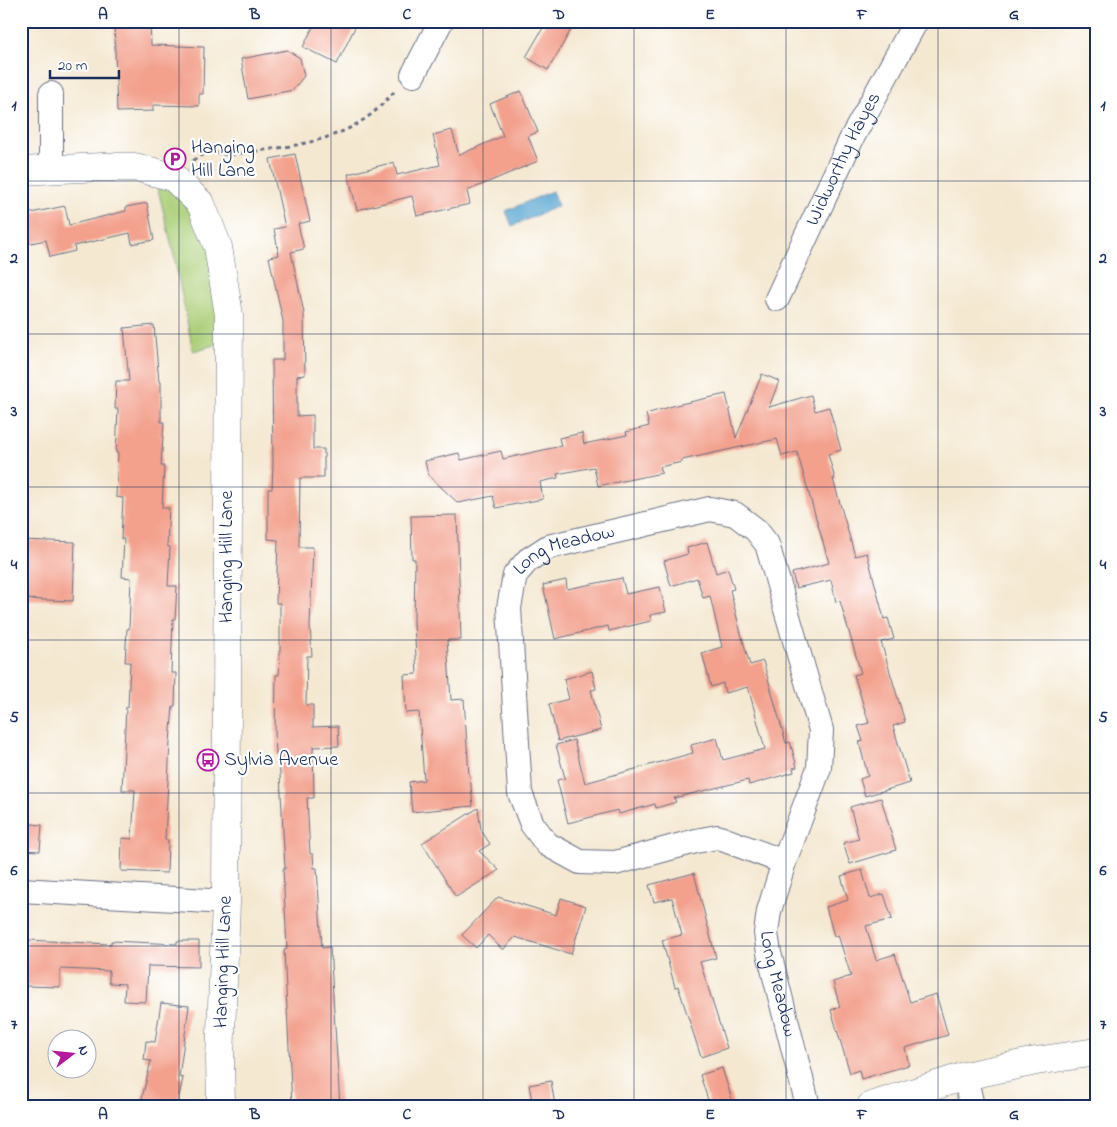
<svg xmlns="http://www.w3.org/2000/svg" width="1117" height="1127" viewBox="0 0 1117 1127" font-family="'Indie Flower',sans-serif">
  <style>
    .green { fill: #abce77; stroke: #637e6a }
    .water { fill: #56a5d0; stroke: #386a97 }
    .building { fill: #f3a08d }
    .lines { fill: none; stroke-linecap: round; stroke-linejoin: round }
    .street-casing { stroke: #677086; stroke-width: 26 }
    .secondary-casing { stroke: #677086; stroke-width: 29 }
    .path { stroke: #677086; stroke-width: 3; stroke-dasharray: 4 4; stroke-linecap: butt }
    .street { stroke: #fff; stroke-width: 24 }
    .secondary { stroke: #fff; stroke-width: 28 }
    .grid { fill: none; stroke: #1b2f5e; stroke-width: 1; stroke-opacity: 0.55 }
    .labels { text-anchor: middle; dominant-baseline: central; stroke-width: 4.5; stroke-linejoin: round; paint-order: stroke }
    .poi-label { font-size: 20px; fill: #1b2f5e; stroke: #fff; text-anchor: start }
    .street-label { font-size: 20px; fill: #1b2f5e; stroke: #fff }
    .neatline { fill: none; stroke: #1b2f5e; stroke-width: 2 }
    .grid-label { font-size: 16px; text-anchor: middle; font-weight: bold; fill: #1b2f5e }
  </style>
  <rect width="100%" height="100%" fill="#fff"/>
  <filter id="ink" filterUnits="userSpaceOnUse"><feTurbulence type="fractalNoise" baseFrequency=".02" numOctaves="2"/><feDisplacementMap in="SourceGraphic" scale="10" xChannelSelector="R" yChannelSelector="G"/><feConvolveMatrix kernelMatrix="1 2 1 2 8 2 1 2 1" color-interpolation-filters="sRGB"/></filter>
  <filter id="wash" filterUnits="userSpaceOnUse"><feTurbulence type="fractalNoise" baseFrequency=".0096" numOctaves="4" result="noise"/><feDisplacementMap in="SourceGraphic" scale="20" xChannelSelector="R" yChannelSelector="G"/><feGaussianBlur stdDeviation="1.12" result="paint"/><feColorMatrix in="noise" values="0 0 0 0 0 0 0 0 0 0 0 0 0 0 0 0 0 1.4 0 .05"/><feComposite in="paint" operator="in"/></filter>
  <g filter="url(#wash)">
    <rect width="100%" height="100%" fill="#f4e8d1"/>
    <path class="green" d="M156,181L201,204L228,341L193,351L173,251Z"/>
    <path class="water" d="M552,191L558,206L512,226L506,211Z"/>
    <g id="blocks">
      <path class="building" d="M114,21H150L151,45L204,47L203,94H199V106L153,105V111L117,112Z
        M316,21H358L337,64L303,47Z
        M547,21H576L548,70L526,57Z
        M287,50L300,58L304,76L293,90L248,99L241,59Z
        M521,91L538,132L528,136L538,161L467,191L470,204L417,216L412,196L357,210L348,174L394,162L397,175L440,165L433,135L452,130L459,155L503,136L490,104Z
        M295,154L310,221L298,224L304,249L291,252L304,313L305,375L297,376V416L313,415V449H324V478H300L299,547H313L310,626L312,656H307L306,705H313V727L338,726L339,746L313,747L314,798H307L310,854H313L314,868H317L322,948L330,947L340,1106H292L284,950L287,949L283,869H285L284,849L279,756L276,755L275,732L276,675H279L280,651V603H276L278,540L268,539V489H272L273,464L272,360H283V321L269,257L279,255L274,229L285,227L270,159Z
        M147,203L154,240L132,244L130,233L74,246L75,251L50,257L46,240L21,245V215L65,206L69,225L126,211V207Z
        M154,325L159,382H161V422H164L161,466H164L162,508H169L167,546L170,547L168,586H177L175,619H173L171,673H176L175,706H173L170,742L165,840H168L167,873L121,871L122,838L132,839L135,790H122L126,707H128L130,662H125L127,629H129L131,578L122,577L124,539H121L123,498L116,497L118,453H116L118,409H115L116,381H129L124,328Z
        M762,374L779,381L769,407L811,395L815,411L829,407L841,450L828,454L835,479H833L855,556L867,553L884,619L888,618L894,639L881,642L905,722L893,726L910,783L865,796L860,779L868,776L859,742L863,741L858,726L869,723L854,675L861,673L840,601L836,602L831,580L796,588L792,573L829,563L797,452L782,456L777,439L682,460V462L660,467L662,473L598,486L594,467L557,474L558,478L540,482L543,499L496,508L493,496L458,503L428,475L425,461L459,453L461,460L501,451L503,459L561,446L559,438L582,433L584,444L627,435L626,432L649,426L646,414L676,405L726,394L736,438Z
        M457,515L461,640H447L451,700L464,699L469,776H470L473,806L412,812L409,782L424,780L419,712L406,713L404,675L417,674L414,622L415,559H412L411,516Z
        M21,540L75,542L73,601L21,599Z
        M707,542L716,573L728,569L734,589L730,590L740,630L750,665L763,661L786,743L790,742L797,767L793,768L794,772L749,785L748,780L674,798L676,802L656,808L655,804L619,814L618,810L568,823L557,780L565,778L556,745L574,740L585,783L693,753L691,745L717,738L723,760L765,749L748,687L725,693L723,683L711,687L702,653L722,647L710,596L703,598L697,578L671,586L664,561L688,554L687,548Z
        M622,578L626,594L660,587L666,612L650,615L651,621L609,631L608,626L555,639L543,585L566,580L567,589Z
        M592,671L596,689L591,690L601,730L558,741L549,704L569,699L564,679Z
        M881,798L896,850L850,864L843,843L859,839L850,807Z
        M478,808L481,830L490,844L479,851L499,870L456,897L422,843Z
        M21,823L42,825L40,851L21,850Z
        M862,870L870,898L884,894L892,919L866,926L876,960L895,954L910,1002L936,994L948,1035L905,1048L909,1065L861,1079L859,1070L850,1073L831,1010L840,1007L833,982L851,976L838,935L834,936L826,907L848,900L841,876Z
        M694,873L716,958L700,962L727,1048L701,1057L678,986L675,987L662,940L682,935L672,898L654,902L649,885Z
        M498,897L556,915L561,898L586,906L571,954L515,937L503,950L488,935L476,948L462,935Z
        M27,940L111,944V941L177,944V941H199V967L148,966L146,1002L124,1001L125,984L109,983V971L60,969V987L25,986Z
        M161,1003L189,1006L179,1077L183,1078L177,1106H140L151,1061L144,1060L146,1041L155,1042Z
        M722,1068L734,1106H710L700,1075Z
        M551,1081L555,1106H533L529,1085Z"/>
    </g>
  </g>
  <g filter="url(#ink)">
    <use href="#blocks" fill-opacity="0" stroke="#677086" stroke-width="1"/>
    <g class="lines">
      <g class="street-casing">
        <g id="street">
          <path d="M413,75L441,21"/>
          <path d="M51,94V169"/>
          <path id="s1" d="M777,299L853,136L916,21"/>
          <path id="s2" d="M784,862L717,837L696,841L615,863L580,862L547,844L532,824L520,793L509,608L515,575L528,560L548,547L710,509L735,514L756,530L767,544L821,730L819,768L784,862L769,911L766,933L769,953L808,1106"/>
          <path d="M21,890L226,902"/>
          <path d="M965,1076L972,1106"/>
        </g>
      </g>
      <g class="secondary-casing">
        <path id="secondary" d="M21,171L102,167H135L173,177L201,204L218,247L229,315L226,902L220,1059L221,1106
          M871,1106L965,1076L1036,1061L1096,1052"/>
      </g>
      <path class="path" d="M193,161C213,145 213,157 236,154C283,147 336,144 374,112C382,105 389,97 396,90"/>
      <use href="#street" class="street"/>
      <use href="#secondary" class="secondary"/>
    </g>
  </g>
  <path class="grid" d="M179,21V1106M331,21V1106M483,21V1106M634,21V1106M786,21V1106M938,21V1106M21,181H1096M21,334H1096M21,487H1096M21,640H1096M21,793H1096M21,946H1096"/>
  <defs>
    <g id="parking-ring" transform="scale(1.125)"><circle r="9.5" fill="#fff" stroke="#b5179e" stroke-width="1.5"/><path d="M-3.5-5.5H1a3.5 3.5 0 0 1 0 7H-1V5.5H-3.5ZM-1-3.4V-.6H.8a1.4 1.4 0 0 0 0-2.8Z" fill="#b5179e"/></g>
    <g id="bus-ring" transform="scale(1.125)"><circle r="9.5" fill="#fff" stroke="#b5179e" stroke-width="1.5"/><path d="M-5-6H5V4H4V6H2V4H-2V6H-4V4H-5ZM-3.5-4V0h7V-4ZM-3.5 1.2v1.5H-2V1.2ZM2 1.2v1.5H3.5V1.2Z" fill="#b5179e"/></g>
  </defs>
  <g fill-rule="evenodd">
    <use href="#parking-ring" x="175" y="159"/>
    <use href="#bus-ring" x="208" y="760"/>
  </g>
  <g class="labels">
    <g class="poi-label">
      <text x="191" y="148">Hanging<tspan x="191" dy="23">Hill Lane</tspan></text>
      <text x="224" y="760">Sylvia Avenue</text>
    </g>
    <g class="street-label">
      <text stroke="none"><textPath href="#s1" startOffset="155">Widworthy Hayes</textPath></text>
      <text stroke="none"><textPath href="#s2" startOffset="584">Long Meadow</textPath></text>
      <text transform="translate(227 557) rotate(-90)">Hanging Hill Lane</text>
      <text transform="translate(224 962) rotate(-88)">Hanging Hill Lane</text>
      <text stroke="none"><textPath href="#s2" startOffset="1264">Long Meadow</textPath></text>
    </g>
  </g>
  <rect width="1117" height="1127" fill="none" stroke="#fff" stroke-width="55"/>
  <g transform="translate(72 1054) rotate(74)"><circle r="24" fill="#ffffff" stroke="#a4acbf"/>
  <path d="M0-4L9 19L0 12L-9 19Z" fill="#b5179e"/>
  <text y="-8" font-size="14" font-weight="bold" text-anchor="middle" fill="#1b2f5e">N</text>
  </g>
  <path d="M50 70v8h69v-8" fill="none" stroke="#1b2f5e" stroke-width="2.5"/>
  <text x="58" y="70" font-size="15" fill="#1b2f5e" stroke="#ffffff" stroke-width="4" paint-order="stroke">20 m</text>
  <rect x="28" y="28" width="1062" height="1072" class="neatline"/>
  <g class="grid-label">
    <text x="103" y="19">A</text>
    <text x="255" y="19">B</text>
    <text x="407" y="19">C</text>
    <text x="559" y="19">D</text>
    <text x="710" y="19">E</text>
    <text x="862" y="19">F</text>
    <text x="1014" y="19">G</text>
    <text x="14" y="110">1</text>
    <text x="1103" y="110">1</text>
    <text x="14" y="263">2</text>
    <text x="1103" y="263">2</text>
    <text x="14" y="416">3</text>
    <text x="1103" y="416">3</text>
    <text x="14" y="569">4</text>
    <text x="1103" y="569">4</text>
    <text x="14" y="722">5</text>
    <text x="1103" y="722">5</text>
    <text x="14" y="875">6</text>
    <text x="1103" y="875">6</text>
    <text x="14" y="1029">7</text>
    <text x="1103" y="1029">7</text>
    <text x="103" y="1119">A</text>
    <text x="255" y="1119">B</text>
    <text x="407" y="1119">C</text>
    <text x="559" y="1119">D</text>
    <text x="710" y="1119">E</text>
    <text x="862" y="1119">F</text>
    <text x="1014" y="1119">G</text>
  </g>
</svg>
